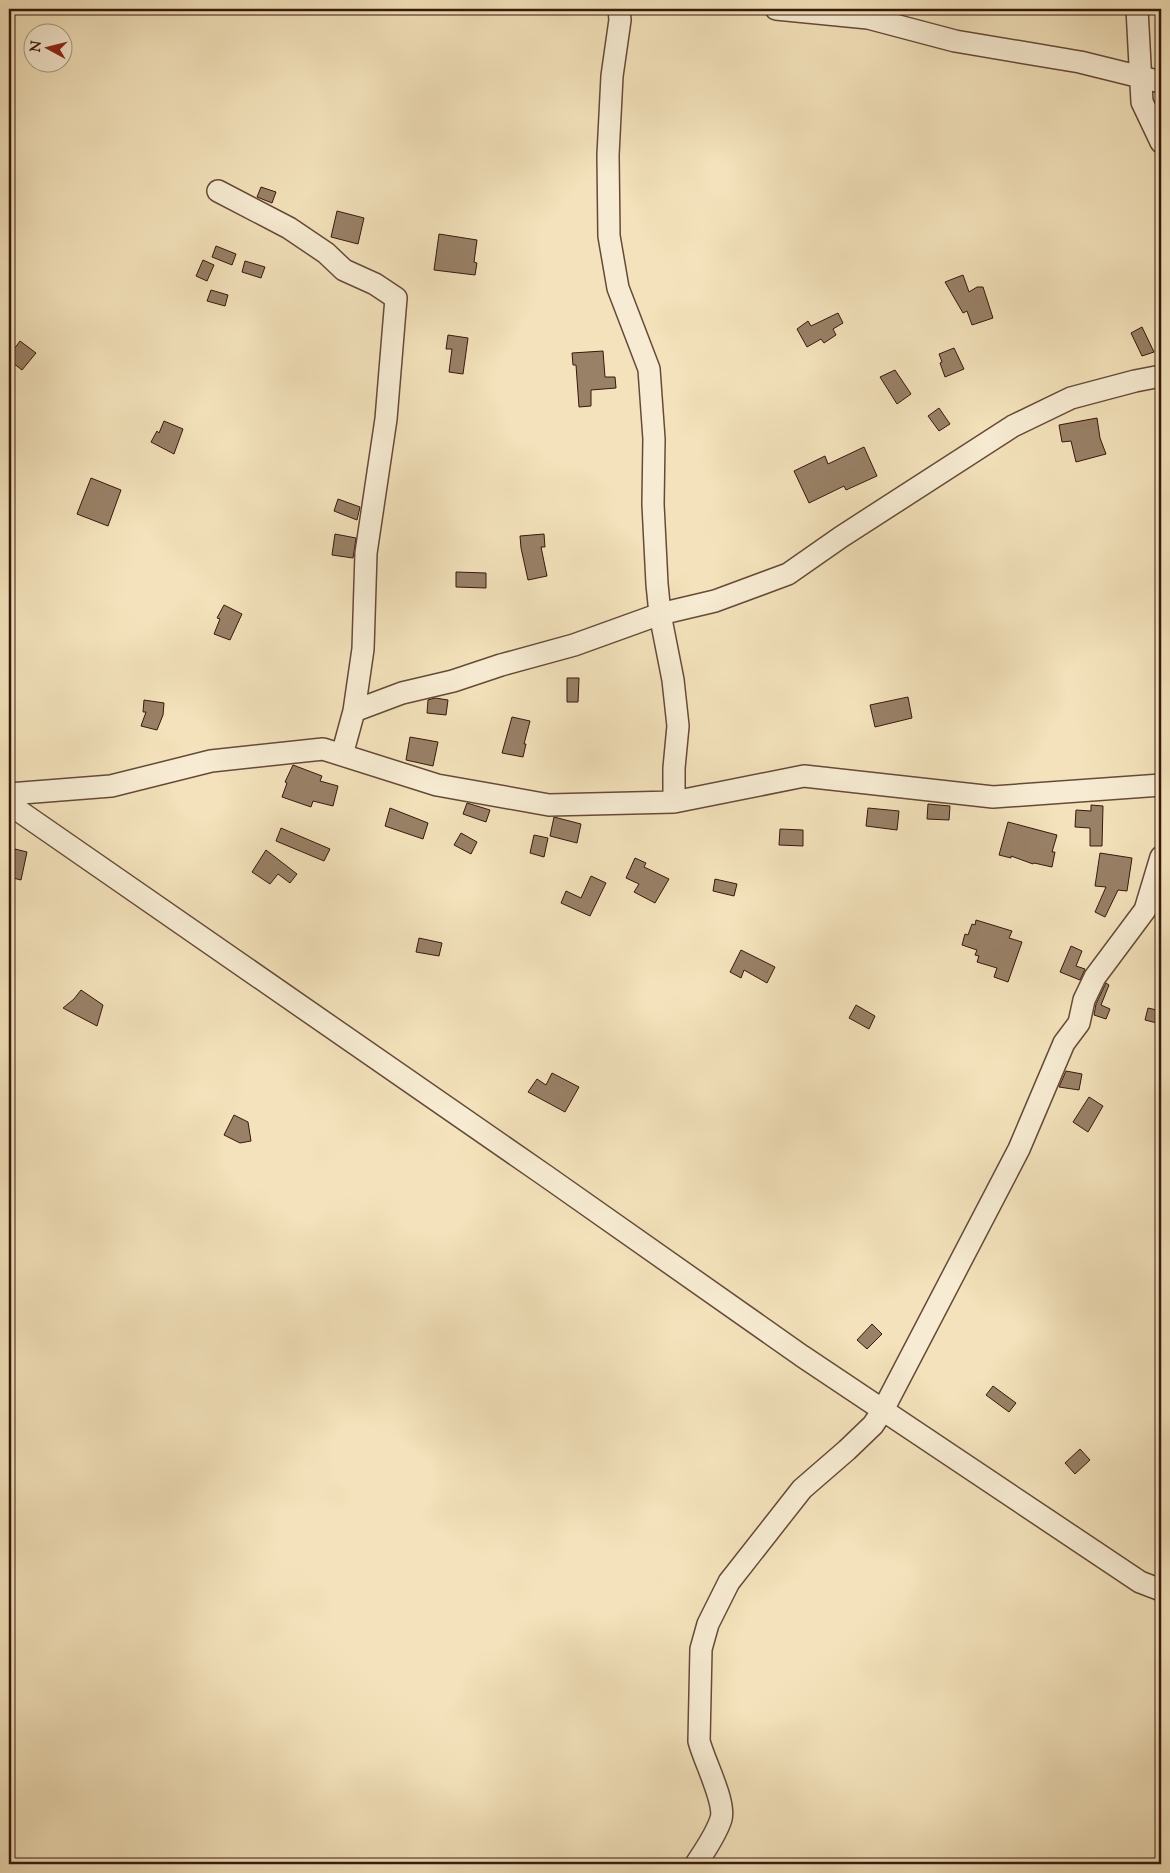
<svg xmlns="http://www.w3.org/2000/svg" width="1170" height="1873" viewBox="0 0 1170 1873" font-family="'Sorts Mill Goudy',serif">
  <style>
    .building { fill: #998167; stroke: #37180c }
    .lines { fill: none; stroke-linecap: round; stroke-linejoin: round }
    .minor-casing { stroke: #664a38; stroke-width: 24 }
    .minor { stroke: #f7ecd3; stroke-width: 21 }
  </style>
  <rect width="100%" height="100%" fill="#f3e2bb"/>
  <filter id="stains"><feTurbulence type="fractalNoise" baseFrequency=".004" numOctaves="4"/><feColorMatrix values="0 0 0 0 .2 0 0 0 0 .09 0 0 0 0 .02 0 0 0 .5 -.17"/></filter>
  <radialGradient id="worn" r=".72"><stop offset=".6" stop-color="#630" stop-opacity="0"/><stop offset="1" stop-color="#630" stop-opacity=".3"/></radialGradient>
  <path class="building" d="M261,187L276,192L272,203L257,197Z
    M337,211L364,218L358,244L331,237Z
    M439,234L477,240L474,262L477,263L475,275L434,270Z
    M216,246L236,254L232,265L212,257Z
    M203,260L214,265L207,281L196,276Z
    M245,261L265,267L261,278L242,272Z
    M963,275L969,292L977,287H983L993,318L972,325L967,311L963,313L945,282Z
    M211,290L228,295L225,306L207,301Z
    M838,313L843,323L833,329L836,335L824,343L821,339L807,347L797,329L808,321L811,326Z
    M1142,327L1154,352L1142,356L1131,333Z
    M448,335L468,338L463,374L449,372L452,349H446Z
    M20,341L36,353L22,370L9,360V356Z
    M954,348L964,369L945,377L940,363L942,362L939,354Z
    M603,351L605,377H615L616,388L591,390V406L579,407L576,365H573L572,353Z
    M895,370L911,394L897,404L880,377Z
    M939,408L950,424L939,431L928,416Z
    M1097,418L1100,438L1106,454L1076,462L1071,441L1062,442L1059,425Z
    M164,421L183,429L174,454L151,442L157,431L159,433Z
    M864,447L877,476L846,490L844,486L809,503L794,471L825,456L828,464Z
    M91,478L121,490L108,526L77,514Z
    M338,499L360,507L357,520L334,511Z
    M335,534L356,538L353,558L332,555Z
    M544,534L545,547H541L547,576L528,580L521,548L520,536Z
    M456,572L486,573V588L456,587Z
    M224,605L242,614L230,640L214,634L220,619L217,618Z
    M567,678H579L578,702H567Z
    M908,697L912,718L875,727L870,705Z
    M435,698L448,700L446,715L427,713L428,700Z
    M144,700L164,703L163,715L157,730L141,726L146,712H143Z
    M512,717L530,721L524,744H526L523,757L502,753Z
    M410,737L438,742L433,766L406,760Z
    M293,765L322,776L320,781L338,786L333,806L313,801L311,807L282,797L287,783L285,782Z
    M467,803L490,810L486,822L463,814Z
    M928,804L950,806L949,820L927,819Z
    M1091,805L1103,806L1102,846H1090V828L1075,827L1076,810L1091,811Z
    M390,808L428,823L423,839L385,826Z
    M868,808L899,811L897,830L866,826Z
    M554,817L581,824L577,843L550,836Z
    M1008,822L1057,835L1052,852H1055L1052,867L1034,863L1033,864L1011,856V858L999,855Z
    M281,828L330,849L324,861L276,841Z
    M780,829L803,830V846L779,845Z
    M461,833L477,842L471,854L454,845Z
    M534,835L548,838L544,857L530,853Z
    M15,849L27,852L21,880L9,877Z
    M266,850L297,874L290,883L278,874L270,884L252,872Z
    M1100,853L1132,858L1127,891L1118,890L1105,917L1095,912L1106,887L1095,886Z
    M635,858L646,863L644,867L669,879L655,903L634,892L639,884L626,878Z
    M591,876L606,883L590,916L561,903L566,891L581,898Z
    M715,879L737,884L734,896L713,891Z
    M976,920L1012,931L1009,938L1022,942L1008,982L994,977L997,968L977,962L979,956L975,955L977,950L962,945L965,934L968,935L972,924L975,925Z
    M419,938L442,943L439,956L416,952Z
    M1071,946L1082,951L1076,966L1085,969L1080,980L1060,972Z
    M741,950L775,967L767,983L744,970L741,978L730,972Z
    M1106,983L1109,985L1101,1005L1110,1009L1106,1019L1094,1015L1096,1004Z
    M81,990L103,1005L97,1026L63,1008L74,999Z
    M856,1005L875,1016L869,1029L849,1018Z
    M1148,1008L1161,1011V1024L1145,1020Z
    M1066,1071L1082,1074L1079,1090L1059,1087Z
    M552,1073L579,1087L565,1112L528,1092L537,1079L546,1085Z
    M1089,1097L1103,1106L1088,1132L1073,1122Z
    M234,1115L248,1122L251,1141L240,1143L224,1135Z
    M872,1324L882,1334L867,1349L857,1340Z
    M993,1386L1016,1403L1009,1412L986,1395Z
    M1080,1449L1090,1460L1075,1474L1065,1463Z"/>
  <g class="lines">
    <g class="minor-casing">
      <path id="minor" d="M619,9L620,20L612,76L608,155L609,236L618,288L649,369L654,439L653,504L657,584L660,614L673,680L678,726L674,768V802
        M776,9L868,18L955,41L1080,62L1161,82
        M1137,9L1142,102L1161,142
        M218,191L289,228L326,253L344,270L375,284L396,298L386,419L366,553L363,649L354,711L342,755
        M354,711L402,693L453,681L501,665L574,645L660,614L715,601L788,574L841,537L1013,426L1071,398L1135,381L1161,376
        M9,794L111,786L211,761L323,749L437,785L549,805L674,802L804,776L993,797L1161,785
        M9,804L546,1176L802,1356L1140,1582L1161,1590
        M696,1864C705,1850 716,1835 721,1819C726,1802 704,1761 699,1741L701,1649L708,1624L729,1582L802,1489L847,1450L873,1425L883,1410L1019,1149L1064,1043L1079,1023L1084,1000L1095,977L1145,910L1161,857"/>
    </g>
    <use href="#minor" class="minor"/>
  </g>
  <rect width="1170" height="1873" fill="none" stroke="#f3e2bb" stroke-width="30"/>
  <rect x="10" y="10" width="1150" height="1853" fill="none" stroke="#37180c" stroke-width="2.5"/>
  <rect x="15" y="15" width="1140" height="1843" fill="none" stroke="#37180c"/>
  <g transform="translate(48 48) rotate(277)"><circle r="24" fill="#f7ecd3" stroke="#aa9783"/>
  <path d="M0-4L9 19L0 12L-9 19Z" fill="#8f2418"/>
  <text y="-8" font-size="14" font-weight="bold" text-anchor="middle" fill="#37180c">N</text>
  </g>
  <rect width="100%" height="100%" filter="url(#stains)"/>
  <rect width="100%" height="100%" fill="url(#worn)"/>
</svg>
